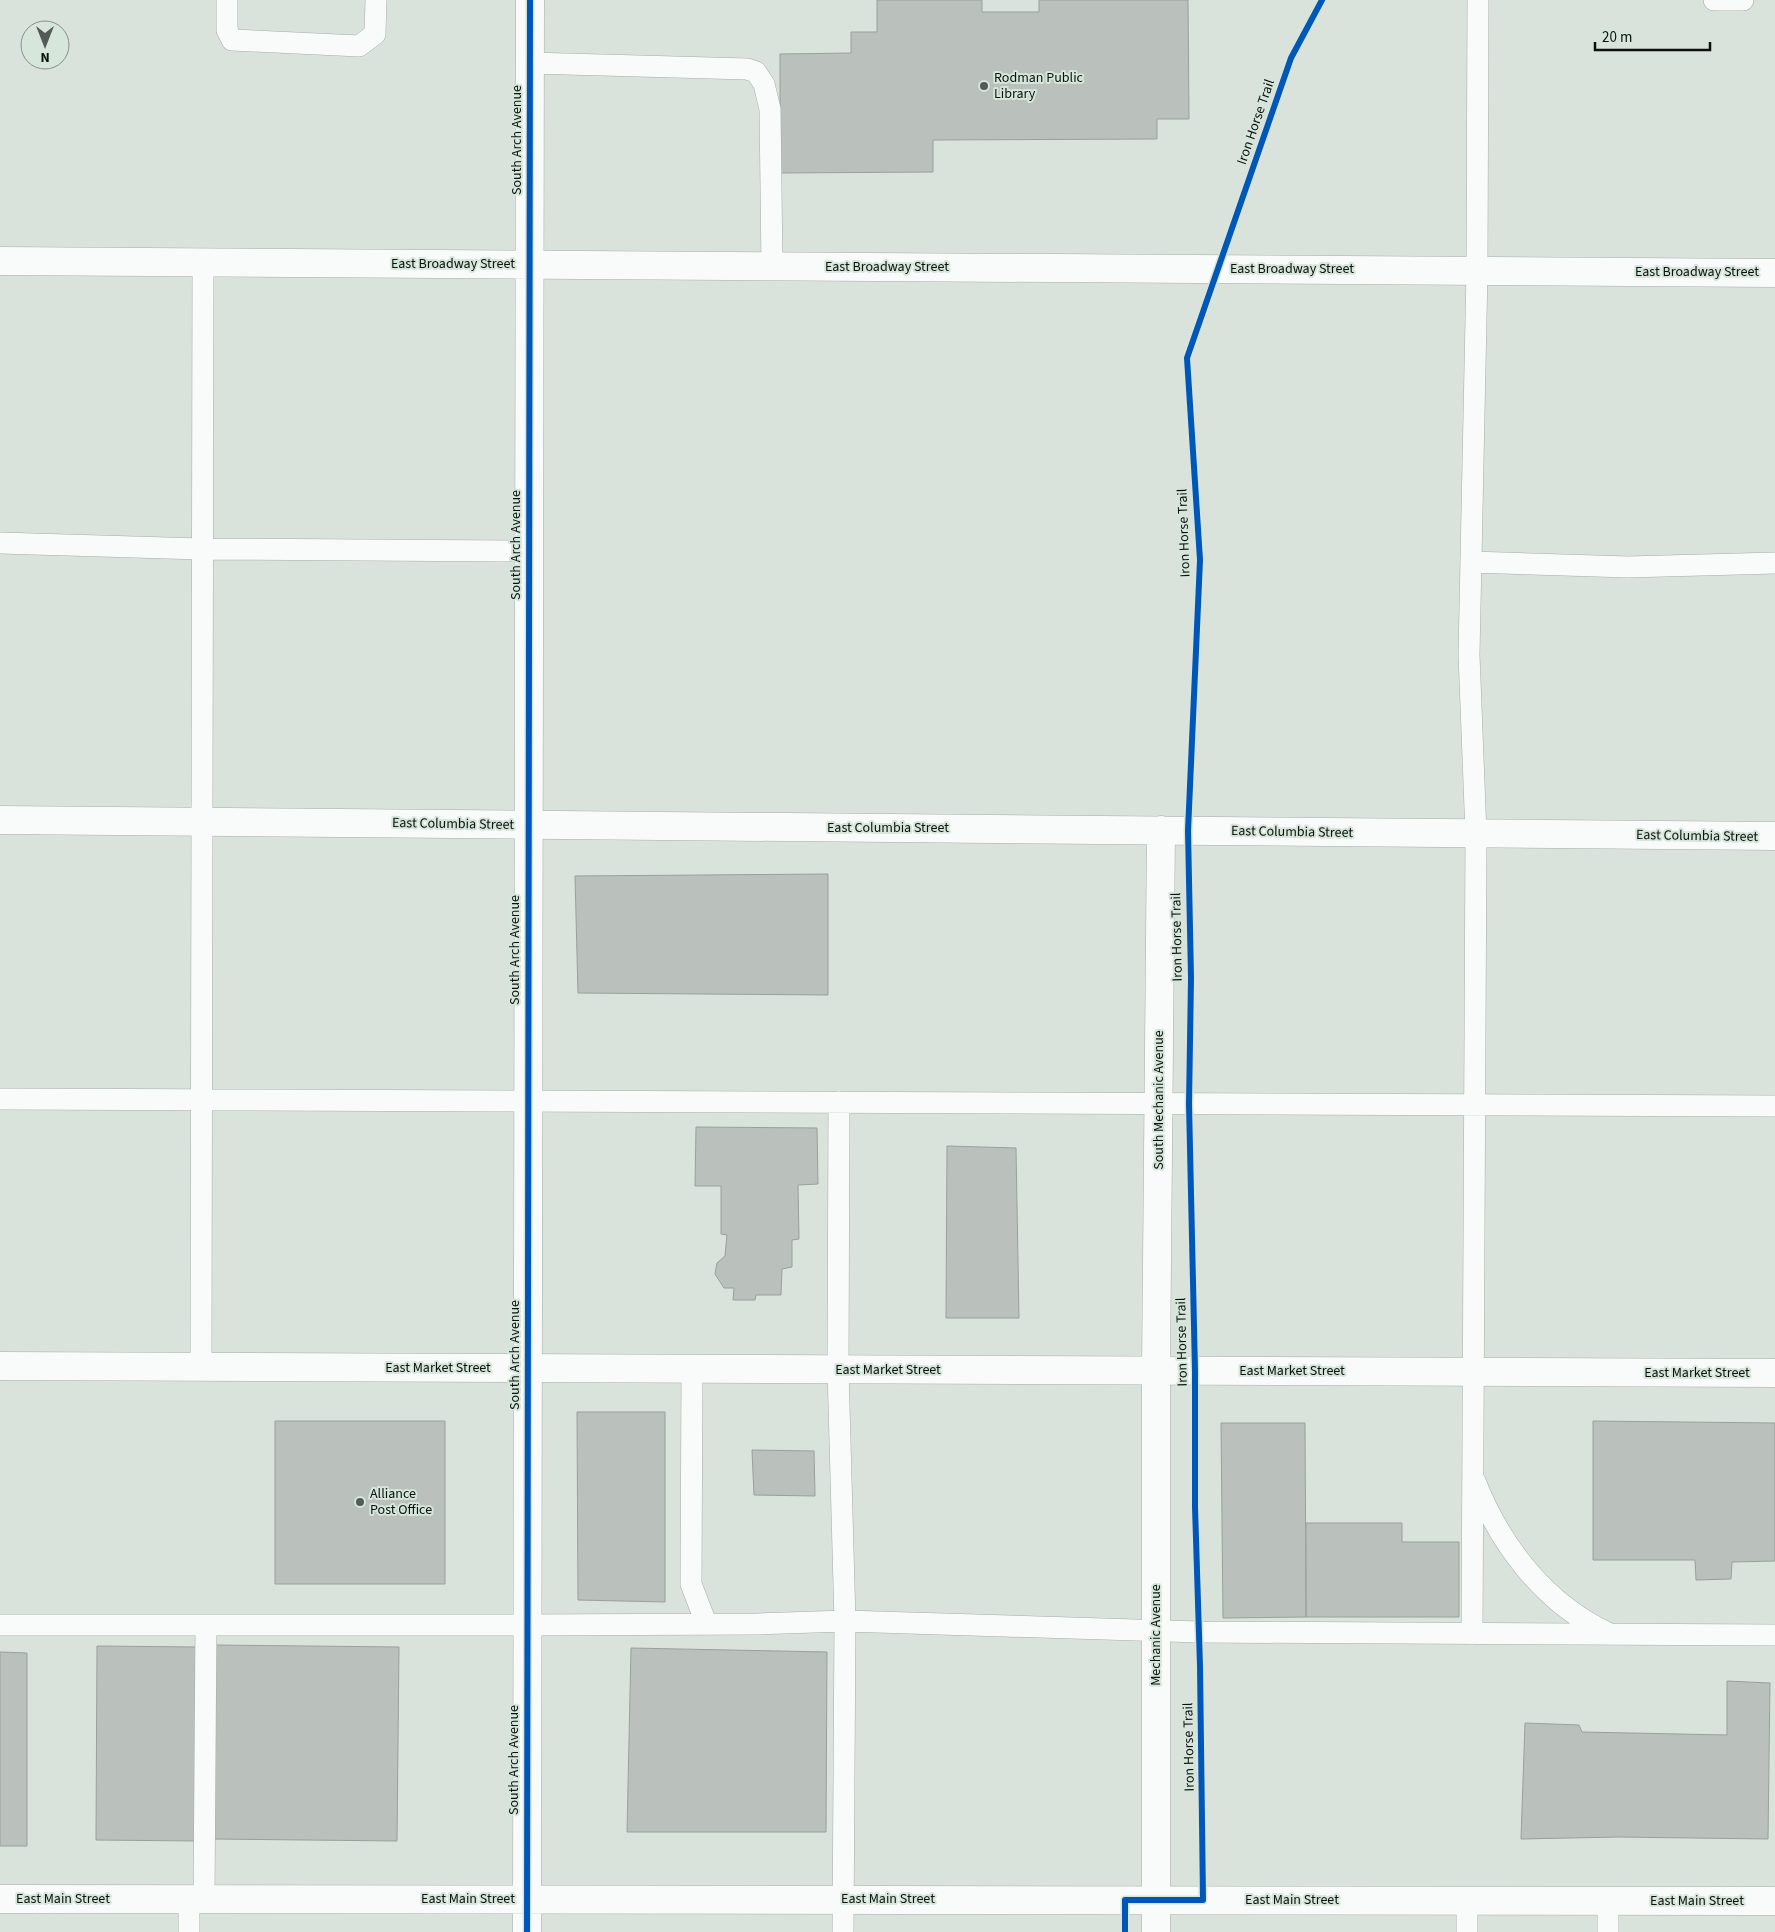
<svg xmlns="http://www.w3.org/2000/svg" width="1775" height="1932" viewBox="0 0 1775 1932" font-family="'Source Sans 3',sans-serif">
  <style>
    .building { fill: #bac0bc; stroke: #9aa09c }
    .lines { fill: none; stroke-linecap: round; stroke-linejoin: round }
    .service-casing { stroke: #a7ada9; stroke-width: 22 }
    .minor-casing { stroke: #a7ada9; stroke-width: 29 }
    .tertiary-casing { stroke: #a7ada9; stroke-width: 29 }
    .service { stroke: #f9fbfa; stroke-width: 21 }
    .minor { stroke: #f9fbfa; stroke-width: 28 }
    .tertiary { stroke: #f9fbfa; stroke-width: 28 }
    .cycleway-casing { stroke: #d6e6db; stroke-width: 9 }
    .cycleway { stroke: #0057b8; stroke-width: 6 }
    .poi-dot { fill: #545a56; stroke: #d6e6db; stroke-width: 2 }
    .labels { text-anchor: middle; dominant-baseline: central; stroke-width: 4; stroke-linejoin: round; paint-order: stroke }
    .poi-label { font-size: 14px; fill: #0c110e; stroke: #d6e6db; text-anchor: start }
    .street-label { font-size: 14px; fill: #0c110e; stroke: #d6e6db }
  </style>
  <rect width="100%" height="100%" fill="#dae2dc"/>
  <path class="building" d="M877,0H982V12H1039V0H1188L1189,119H1157V139L933,140V172L780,173V54L851,53V32H877Z
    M828,874V995L578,993L575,876Z
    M696,1127L817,1128L818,1184L798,1185L799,1239L792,1240V1267L782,1269L781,1295H756L755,1300H733L734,1288H724L715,1274L717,1263L725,1256L727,1235L721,1234V1186H695Z
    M947,1146L1016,1148L1019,1318H946Z
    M577,1412H665V1602L578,1600Z
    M275,1421H445V1584H275Z
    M1593,1421L1775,1423V1561L1732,1562L1731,1579L1696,1580L1695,1560H1593Z
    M1221,1423H1305L1306,1617L1223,1618Z
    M752,1450L814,1451L815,1496L754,1495Z
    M1306,1523H1402V1542H1459V1617H1306Z
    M215,1645L399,1647L397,1841L213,1839Z
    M97,1646L197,1647L196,1841L96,1840Z
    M631,1648L827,1652L826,1832H627Z
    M0,1652L27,1653V1846H0Z
    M1727,1681L1770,1683L1768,1839L1619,1837L1521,1839L1525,1723L1579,1725L1582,1732L1727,1735Z"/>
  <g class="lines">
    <g class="service-casing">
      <path id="service" d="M227,0V30L232,40L359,46L375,34L376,0
        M1714,0H1743
        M530,63L747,69L756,72L764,84L770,109L772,266
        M0,543L201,549L529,551
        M1471,562L1628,567L1775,563
        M0,1099L1775,1106
        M839,1102L838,1369L845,1621L843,1932
        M201,1367L203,262
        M692,1369L691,1584L706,1623
        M1475,1481C1500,1545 1545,1604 1608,1633
        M0,1625H527L757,1624L845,1621L1199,1632L1775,1635
        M1472,1634L1476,834L1469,655L1477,271L1478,0
        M189,1899V1932
        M204,1899L206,1625
        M1467,1900V1932
        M1608,1900V1932"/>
    </g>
    <g class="minor-casing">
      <path id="minor" d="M0,820L1775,836
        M0,1366L1775,1373
        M1156,1932V1370L1161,830"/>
    </g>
    <g class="tertiary-casing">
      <path id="tertiary" d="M0,261L1775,273
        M0,1899L1775,1901
        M527,1932L530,0"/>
    </g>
    <use href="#service" class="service"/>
    <use href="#minor" class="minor"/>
    <use href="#tertiary" class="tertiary"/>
    <g class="cycleway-casing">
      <path id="cycleway" d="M527,1932L530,0
        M1125,1932V1900H1203L1200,1666L1195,1507V1371L1189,1104L1191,978L1188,831L1200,560L1187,358L1291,58L1322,0"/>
    </g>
    <use href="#cycleway" class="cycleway"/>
  </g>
  <g class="poi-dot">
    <circle cx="984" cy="86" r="5"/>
    <circle cx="360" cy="1502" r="5"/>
  </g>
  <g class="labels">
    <g class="poi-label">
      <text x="994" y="78">Rodman Public<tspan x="994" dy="16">Library</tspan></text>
      <text x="370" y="1494">Alliance<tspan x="370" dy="16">Post Office</tspan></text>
    </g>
    <g class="street-label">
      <text transform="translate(1256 122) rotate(-71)">Iron Horse Trail</text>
      <text transform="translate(517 140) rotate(-90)">South Arch Avenue</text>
      <text x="453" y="264">East Broadway Street</text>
      <text x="887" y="267">East Broadway Street</text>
      <text x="1292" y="269">East Broadway Street</text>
      <text x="1697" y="272">East Broadway Street</text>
      <text transform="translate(1184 533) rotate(-92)">Iron Horse Trail</text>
      <text transform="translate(516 545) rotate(-90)">South Arch Avenue</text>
      <text transform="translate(453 824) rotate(1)">East Columbia Street</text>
      <text x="888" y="828">East Columbia Street</text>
      <text transform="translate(1292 832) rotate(1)">East Columbia Street</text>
      <text transform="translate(1697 836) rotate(1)">East Columbia Street</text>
      <text transform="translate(1177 937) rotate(-91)">Iron Horse Trail</text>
      <text transform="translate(515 950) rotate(-90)">South Arch Avenue</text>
      <text transform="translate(1159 1100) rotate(-90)">South Mechanic Avenue</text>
      <text transform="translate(1182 1342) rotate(-91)">Iron Horse Trail</text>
      <text transform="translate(515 1355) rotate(-90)">South Arch Avenue</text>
      <text x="438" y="1368">East Market Street</text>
      <text x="888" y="1370">East Market Street</text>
      <text x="1292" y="1371">East Market Street</text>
      <text x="1697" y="1373">East Market Street</text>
      <text transform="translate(1156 1635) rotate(-90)">Mechanic Avenue</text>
      <text transform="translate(1189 1747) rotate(-91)">Iron Horse Trail</text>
      <text transform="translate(514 1760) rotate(-90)">South Arch Avenue</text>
      <text x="63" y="1899">East Main Street</text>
      <text x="468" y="1899">East Main Street</text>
      <text x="888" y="1899">East Main Street</text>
      <text x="1292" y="1900">East Main Street</text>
      <text x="1697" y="1901">East Main Street</text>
    </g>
  </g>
  <g transform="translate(45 45) rotate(180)"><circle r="24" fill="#d6e6db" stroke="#859189"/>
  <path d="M0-4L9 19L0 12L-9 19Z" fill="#545a56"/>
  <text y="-8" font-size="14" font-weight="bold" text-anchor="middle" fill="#0c110e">N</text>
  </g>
  <path d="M1595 42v8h115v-8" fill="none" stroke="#0c110e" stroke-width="2.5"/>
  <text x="1602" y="42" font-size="15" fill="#0c110e" stroke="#d6e6db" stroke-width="4" paint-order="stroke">20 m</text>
</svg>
